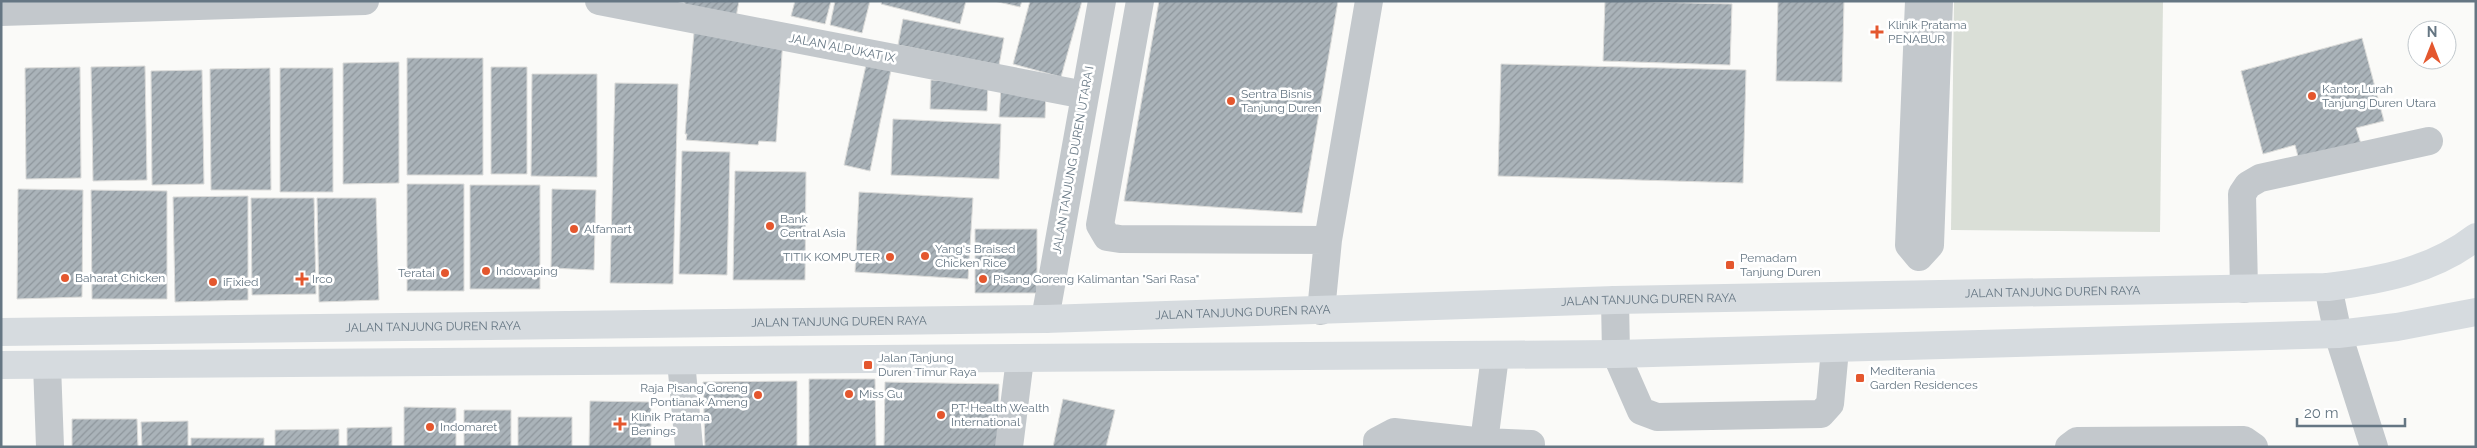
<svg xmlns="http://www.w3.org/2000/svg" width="2477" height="448" viewBox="0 0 2477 448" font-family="Raleway,sans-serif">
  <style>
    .park { fill: #dadfd7 }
    .building { fill: url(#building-hatch); stroke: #dcdcda }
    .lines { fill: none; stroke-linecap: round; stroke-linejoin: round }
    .minor { stroke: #c3c8cc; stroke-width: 28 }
    .major { stroke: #d6dbdf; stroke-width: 28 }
    .poi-dot { fill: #e4572e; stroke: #fff; stroke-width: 2 }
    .labels { text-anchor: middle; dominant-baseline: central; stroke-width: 5; stroke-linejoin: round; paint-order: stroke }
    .poi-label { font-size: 12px; fill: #657683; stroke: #fff; text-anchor: start }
    .street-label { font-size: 12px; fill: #657683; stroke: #fff }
  </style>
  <defs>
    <pattern id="building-hatch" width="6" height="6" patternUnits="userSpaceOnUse" patternTransform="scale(1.25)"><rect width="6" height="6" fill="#aab3b9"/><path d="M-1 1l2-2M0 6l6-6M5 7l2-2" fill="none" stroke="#8e969c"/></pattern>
  </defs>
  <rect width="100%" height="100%" fill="#fafaf8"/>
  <path class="park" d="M1954,1H2163L2160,232L1951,230Z"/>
  <path class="building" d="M685,1H739L736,17L684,9Z
    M795,1H831L825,24L791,16Z
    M835,1H870L862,33L830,25Z
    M882,1H966L960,24L881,4Z
    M994,1H1022L1020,7Z
    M1030,1H1082L1061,77L1013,64Z
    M1159,1H1338L1302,213L1124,201Z
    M1605,1L1732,4L1730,65L1603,61Z
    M1778,1H1844L1842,82L1776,81Z
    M903,19L1004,38L999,65L898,45Z
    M694,33L783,39L776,142L759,141L758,145L686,140L687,134H685Z
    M2362,38L2384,121L2356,128L2362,147L2300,164L2295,145L2263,154L2241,71Z
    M407,58H483V175H407Z
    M399,62V183L343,184V63Z
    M1501,64L1746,70L1743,183L1498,176Z
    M866,65L891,70L870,171L844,165Z
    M145,66L147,180L93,181L91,67Z
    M80,67L81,178L26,179L25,68Z
    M491,67H527V174H491Z
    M270,68L271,190H211L210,69Z
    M280,68H333V192H280Z
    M202,70L204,184L152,185L151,71Z
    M532,74H597V177L531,176Z
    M931,80L988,82L987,111L930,109Z
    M615,83L678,84L673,284L610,283Z
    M1001,89L1046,90L1045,118L999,117Z
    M893,119L1001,124L999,179L891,175Z
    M682,151L730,152L727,275L679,274Z
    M735,171L806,172L805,280H733Z
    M407,184H464V291H407Z
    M470,185H540V289H470Z
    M18,189L83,190L82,297L17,299Z
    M552,189L596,190L594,270L551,268Z
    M91,190L167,191V299H92Z
    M859,192L973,198L968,279L855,272Z
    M248,196V300L175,302L173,197Z
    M251,198H314L316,294L252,295Z
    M317,198H376L379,300L319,302Z
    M975,229H1037V293H975Z
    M809,379H875L876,447H809Z
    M797,381V447H705L703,382Z
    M885,382L999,384L998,447H884Z
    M1063,399L1115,410L1106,447H1053Z
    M590,401L651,402V447H589Z
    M404,407L456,408V447H404Z
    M464,410H511V447H464Z
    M518,417H572V447H518Z
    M72,419H137L138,447H72Z
    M188,421V447H142L141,422Z
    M392,427V447H347V428Z
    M339,429V447H275V430Z
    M191,438H264V447H191Z"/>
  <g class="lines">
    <path class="minor" d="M599,1L1085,95
      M1140,1L1100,225L1107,237L1120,239L1328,240
      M1919,1L1909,245L1919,257L1930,245L1939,1
      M1,12L365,1
      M2328,287L2338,334L2374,447
      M2244,289L2242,194L2248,185L2260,178L2429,141
      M1615,300L1616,354L1641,411L1657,417L1821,414L1830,404L1835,349
      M1321,311L1328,240L1369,1
      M1045,319L1102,1
      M681,361L689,447
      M47,365L50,447
      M1484,442L1531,444
      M1009,447L1020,359
      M1377,447V441L1394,432L1484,442L1495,356
      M2069,447L2077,441L2244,440L2254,447"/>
    <g class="major">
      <path id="s1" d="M1,332L1045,319L1615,300L2328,287C2381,280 2432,271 2476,237"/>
      <path d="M1,365L1616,354L2338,334L2397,327L2476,312"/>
    </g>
  </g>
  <g class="poi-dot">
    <path d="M1874.5 24.5h5v5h5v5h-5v5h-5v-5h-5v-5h5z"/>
    <circle cx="2312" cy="96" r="5"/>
    <circle cx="1231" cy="101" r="5"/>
    <circle cx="770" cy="226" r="5"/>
    <circle cx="574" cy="229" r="5"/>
    <circle cx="925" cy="256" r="5"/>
    <circle cx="890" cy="257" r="5"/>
    <rect x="1725" y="260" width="10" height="10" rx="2.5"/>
    <circle cx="486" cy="271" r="5"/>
    <circle cx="445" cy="273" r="5"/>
    <circle cx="65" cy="278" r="5"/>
    <path d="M299.5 271.5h5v5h5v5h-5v5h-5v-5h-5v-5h5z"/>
    <circle cx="983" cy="279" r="5"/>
    <circle cx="213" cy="282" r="5"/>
    <rect x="863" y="360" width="10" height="10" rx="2.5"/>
    <rect x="1855" y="373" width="10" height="10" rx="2.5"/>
    <circle cx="849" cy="394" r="5"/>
    <circle cx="758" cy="395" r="5"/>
    <circle cx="941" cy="415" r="5"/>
    <path d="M617.5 416.5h5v5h5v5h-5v5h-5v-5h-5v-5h5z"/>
    <circle cx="430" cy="427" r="5"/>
  </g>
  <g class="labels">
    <g class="poi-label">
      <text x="1888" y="25">Klinik Pratama<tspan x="1888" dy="14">PENABUR</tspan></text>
      <text x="2322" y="89">Kantor Lurah<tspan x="2322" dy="14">Tanjung Duren Utara</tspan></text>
      <text x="1241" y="94">Sentra Bisnis<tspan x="1241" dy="14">Tanjung Duren</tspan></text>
      <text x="780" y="219">Bank<tspan x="780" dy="14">Central Asia</tspan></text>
      <text x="584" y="229">Alfamart</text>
      <text x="935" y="249">Yang‘s Braised<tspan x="935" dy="14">Chicken Rice</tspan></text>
      <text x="880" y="257" text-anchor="end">TITIK KOMPUTER</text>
      <text x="1740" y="258">Pemadam<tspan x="1740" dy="14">Tanjung Duren</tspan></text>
      <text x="496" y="271">Indovaping</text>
      <text x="435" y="273" text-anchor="end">Teratai</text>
      <text x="75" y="278">Baharat Chicken</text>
      <text x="312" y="279">Irco</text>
      <text x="993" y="279">Pisang Goreng Kalimantan "Sari Rasa"</text>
      <text x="223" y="282">iFixied</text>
      <text x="878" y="358">Jalan Tanjung<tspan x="878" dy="14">Duren Timur Raya</tspan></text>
      <text x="1870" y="371">Mediterania<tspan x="1870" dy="14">Garden Residences</tspan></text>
      <text x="748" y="388" text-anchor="end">Raja Pisang Goreng<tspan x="748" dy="14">Pontianak Ameng</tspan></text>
      <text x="859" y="394">Miss Gu</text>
      <text x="951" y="408">PT. Health Wealth<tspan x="951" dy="14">International</tspan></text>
      <text x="631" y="417">Klinik Pratama<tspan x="631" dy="14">Benings</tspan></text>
      <text x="440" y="427">Indomaret</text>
    </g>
    <g class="street-label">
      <text transform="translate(842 48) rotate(11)">JALAN ALPUKAT IX</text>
      <text transform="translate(1073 160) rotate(-80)">JALAN TANJUNG DUREN UTARA I</text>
      <text stroke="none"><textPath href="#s1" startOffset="2052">JALAN TANJUNG DUREN RAYA</textPath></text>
      <text stroke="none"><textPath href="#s1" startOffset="1648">JALAN TANJUNG DUREN RAYA</textPath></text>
      <text stroke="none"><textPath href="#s1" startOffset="1242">JALAN TANJUNG DUREN RAYA</textPath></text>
      <text stroke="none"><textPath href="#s1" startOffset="838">JALAN TANJUNG DUREN RAYA</textPath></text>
      <text stroke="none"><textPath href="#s1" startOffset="432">JALAN TANJUNG DUREN RAYA</textPath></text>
    </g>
  </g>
  <rect width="2477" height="448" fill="none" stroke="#657683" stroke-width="5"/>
  <g transform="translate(2432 45)"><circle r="24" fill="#ffffff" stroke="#c1c8cd"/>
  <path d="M0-4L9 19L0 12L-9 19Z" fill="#e4572e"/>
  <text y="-8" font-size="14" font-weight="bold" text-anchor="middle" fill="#657683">N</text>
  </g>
  <path d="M2297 418v8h108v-8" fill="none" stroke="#657683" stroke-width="2.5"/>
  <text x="2304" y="418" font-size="15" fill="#657683" stroke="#ffffff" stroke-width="4" paint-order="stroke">20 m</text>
</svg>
